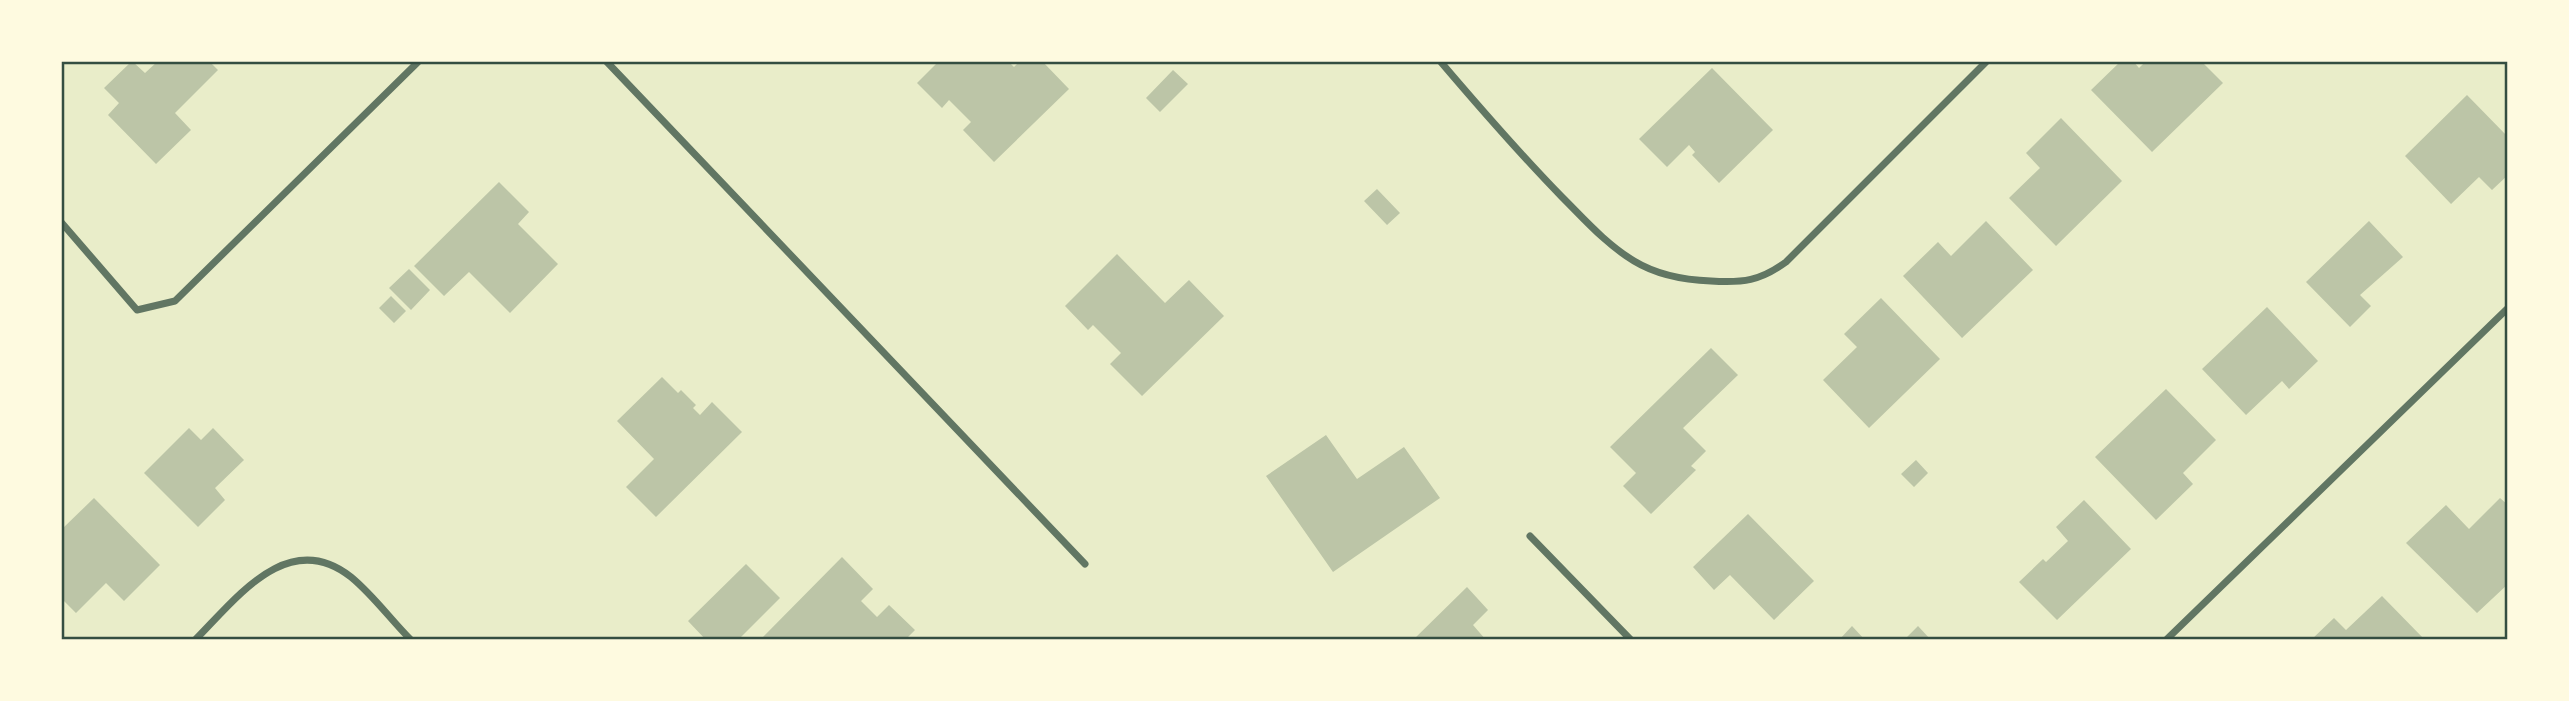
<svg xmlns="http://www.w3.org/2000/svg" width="2569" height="701" viewBox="0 0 2569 701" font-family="'Golos Text',sans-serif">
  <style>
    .building { fill: #bcc5a7 }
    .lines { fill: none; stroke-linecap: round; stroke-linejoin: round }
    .minor { stroke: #617663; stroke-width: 7 }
    .neatline { fill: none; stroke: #344e41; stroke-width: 2.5 }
  </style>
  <rect width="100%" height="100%" fill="#e9edc9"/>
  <path class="building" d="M132,61L145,73L158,61H209L218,70L175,113L191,130L156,164L108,115L119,103L104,88Z
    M939,61H1008L1014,67L1020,61H1042L1069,89L994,162L963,130L971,122L949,100L942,108L917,83Z
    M2121,61H2133L2139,68L2146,61H2201L2223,83L2152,152L2091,90Z
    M1712,68L1773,130L1719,183L1692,155L1695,152L1689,145L1667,167L1639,139Z
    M1173,70L1188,84L1160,112L1146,98Z
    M2467,95L2508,137V175L2492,190L2479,177L2451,204L2405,156Z
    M2061,118L2122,181L2056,246L2009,198L2040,168L2026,153Z
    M499,182L529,212L518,224L558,264L510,313L469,272L444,296L414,266Z
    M1377,189L1400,213L1387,225L1364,201Z
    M1986,221L2033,270L1962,338L1903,276L1938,242L1951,256Z
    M2369,221L2403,257L2360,295L2371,306L2350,327L2306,282Z
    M1117,254L1165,303L1189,280L1224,316L1142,396L1110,364L1121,353L1093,325L1088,330L1065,306Z
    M409,269L430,290L411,310L389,288Z
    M391,296L406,311L394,323L379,308Z
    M1881,298L1940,359L1869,428L1823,380L1857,347L1844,334Z
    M2267,307L2318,361L2289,389L2282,381L2246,415L2202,369Z
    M1711,348L1738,375L1683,428L1706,451L1691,466L1696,470L1651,514L1623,486L1636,473L1610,447Z
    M662,377L678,393L681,390L696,405L693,408L700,415L712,402L742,432L656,517L626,487L654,459L617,421Z
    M2166,389L2216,440L2183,473L2193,484L2156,520L2095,457Z
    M189,428L201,440L213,428L244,460L215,488L225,500L198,527L144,473Z
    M1326,435L1357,479L1404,447L1440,498L1333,572L1266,476Z
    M1916,460L1928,473L1914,487L1901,474Z
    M94,498L160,565L124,601L106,583L76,613L61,598V530Z
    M2500,498L2508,505V584L2477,613L2406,543L2446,505L2469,529Z
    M2084,500L2131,549L2057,620L2019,582L2043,559L2046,562L2068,541L2056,527Z
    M1748,514L1814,581L1774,620L1730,575L1714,590L1693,567Z
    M842,557L873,589L861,601L877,617L889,605L915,630L905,640H760Z
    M746,564L780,598L738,640H706L688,621Z
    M1467,587L1488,610L1473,625L1486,640H1413Z
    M2382,596L2425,640H2311L2334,618L2346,630Z
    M1852,626L1865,640H1839Z
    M1918,626L1931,640H1904Z"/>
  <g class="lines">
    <path class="minor" d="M606,61L1085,564
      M1440,61C1480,108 1519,153 1562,197C1585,220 1606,244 1634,261C1657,275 1684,280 1711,281C1743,283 1760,281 1786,262L1987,61
      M61,222L137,310L175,301L419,61
      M1530,536L1631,640
      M195,640C236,599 288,527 351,577C373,595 391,620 411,640
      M2166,640L2508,308"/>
  </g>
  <rect width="2569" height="701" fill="none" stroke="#fefae0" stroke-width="126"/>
  <rect x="63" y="63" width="2443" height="575" class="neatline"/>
</svg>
